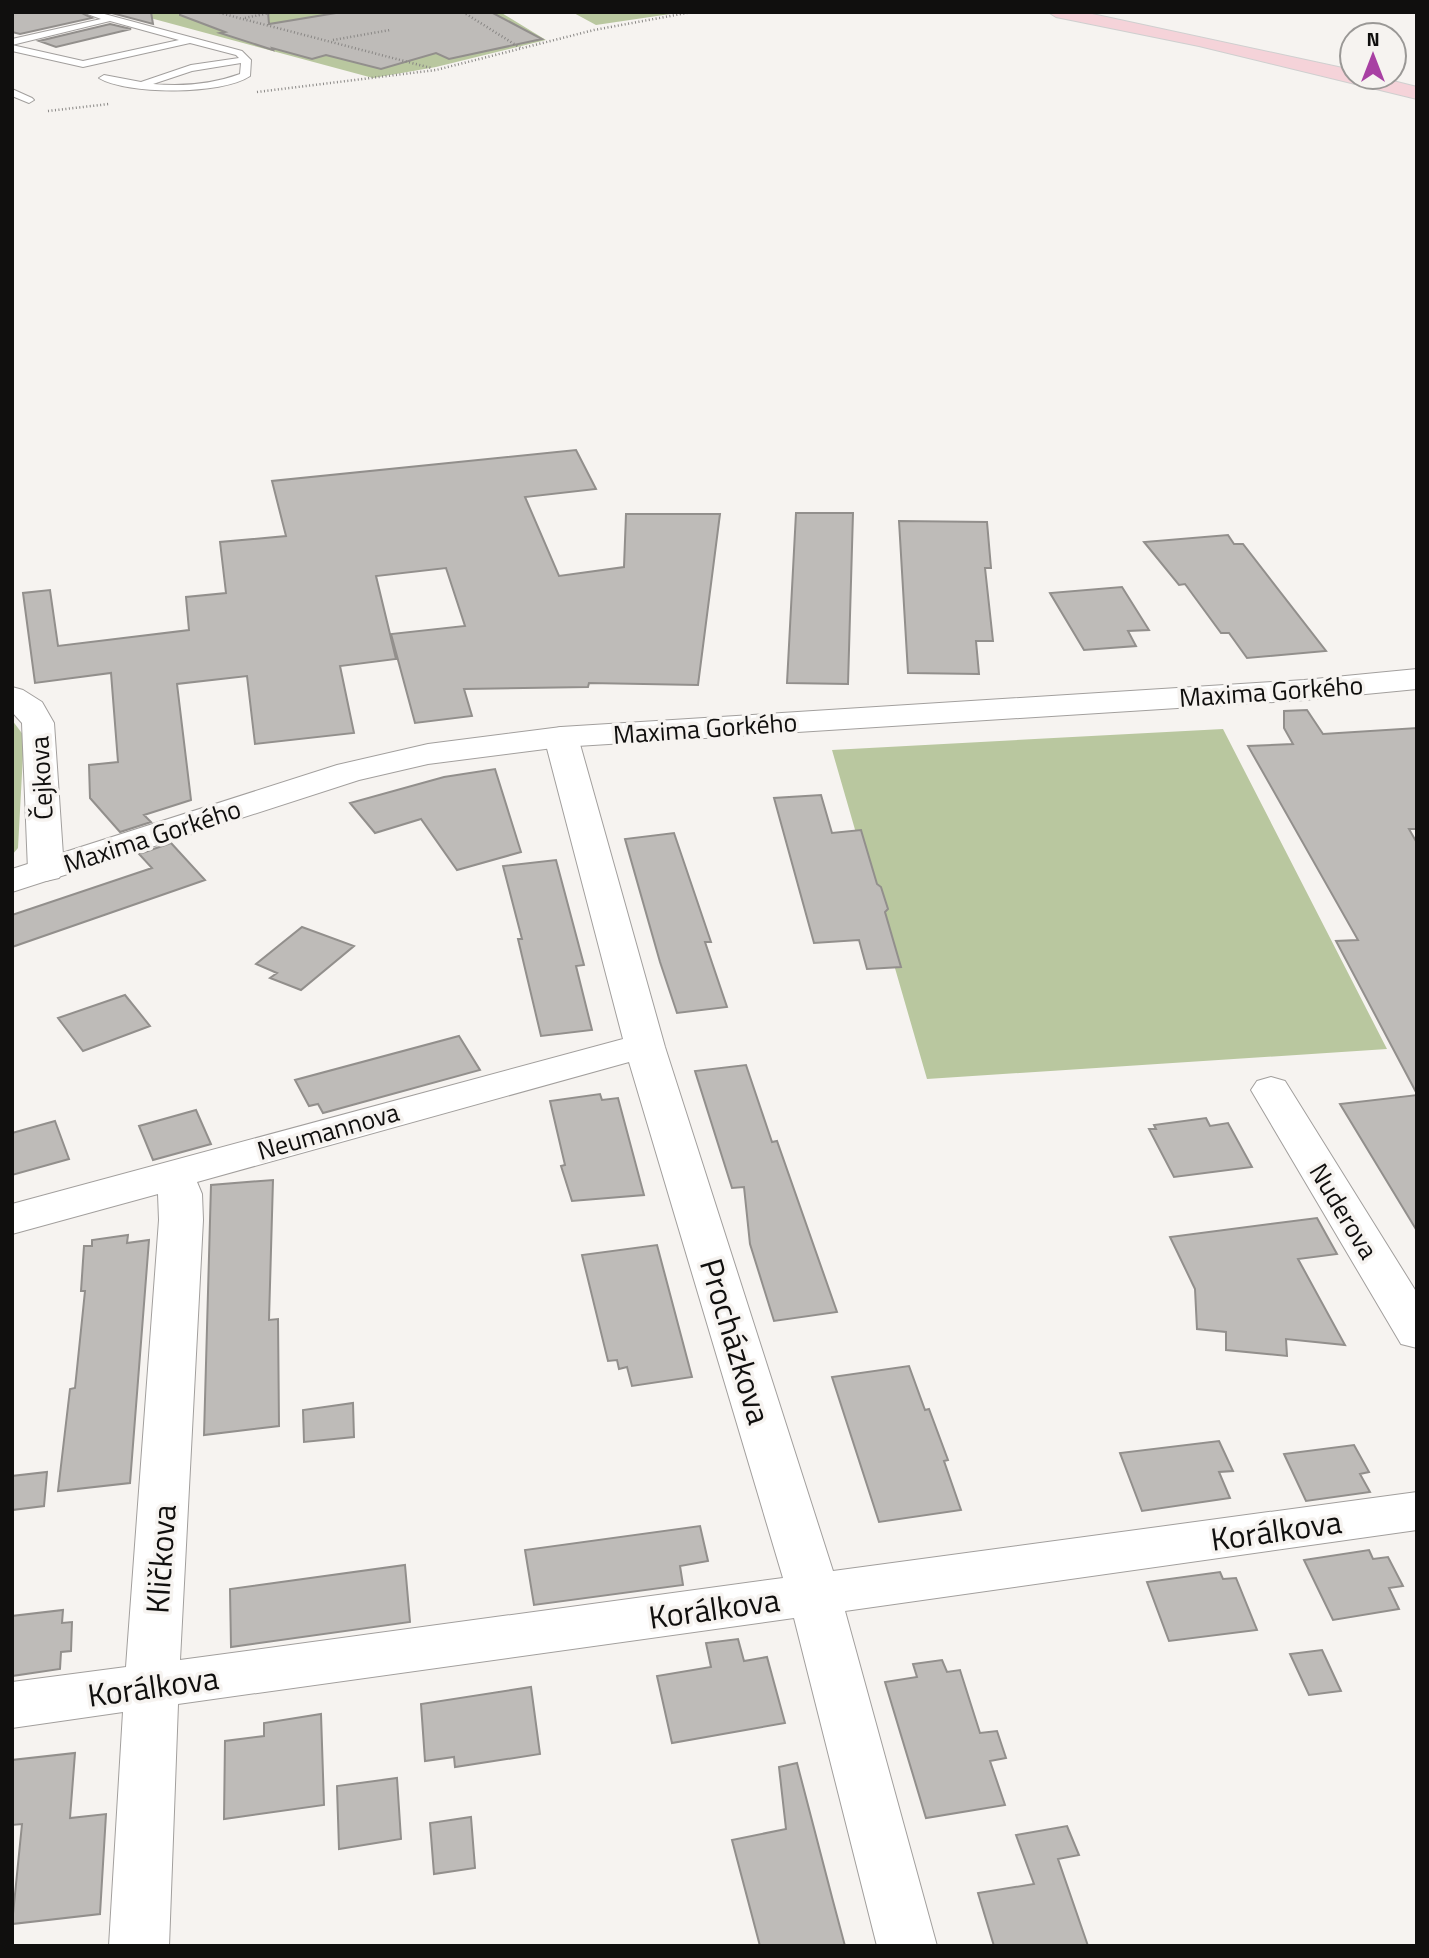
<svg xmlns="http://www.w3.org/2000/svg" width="1429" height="1958" viewBox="0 0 1429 1958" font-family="'Titillium Web',sans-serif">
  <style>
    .green { fill: #b9c79f }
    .building { fill: #bebbb8; stroke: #928f8c; stroke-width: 2 }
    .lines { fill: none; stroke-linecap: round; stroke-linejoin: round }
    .service-casing { stroke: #a29f9d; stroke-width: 2 }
    .minor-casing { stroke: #a29f9d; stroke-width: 2 }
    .tertiary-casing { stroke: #a29f9d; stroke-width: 2 }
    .primary-casing { stroke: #cfcfcf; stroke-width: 2 }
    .path { stroke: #888684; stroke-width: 2.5; stroke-dasharray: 1 2.5; stroke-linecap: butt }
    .service { fill: #fff; fill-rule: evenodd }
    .minor { fill: #fff; fill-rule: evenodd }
    .tertiary { fill: #fff; fill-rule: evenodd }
    .primary { fill: #f5d3d9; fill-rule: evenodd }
    .labels { text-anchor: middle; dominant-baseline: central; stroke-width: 7; stroke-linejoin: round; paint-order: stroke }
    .street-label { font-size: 26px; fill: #100f0e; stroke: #f6f3f0 }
    .near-street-label { font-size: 32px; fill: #100f0e; stroke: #f6f3f0 }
  </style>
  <rect width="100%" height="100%" fill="#f6f3f0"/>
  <path class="green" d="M128,12H500L546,40L436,67L373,78Z
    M572,12H684L596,25Z
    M12,720L24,736L18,848L12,855Z
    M1223,729L1387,1049L927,1079L832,750Z"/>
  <path class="building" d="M12,12H80L92,18L20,34L12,32Z
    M108,12H151L153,24Z
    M180,12H268L269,24L342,12H491L542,39L449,59L436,53L381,69L326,55L312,59L272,48L273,50L220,33L225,32L180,15Z
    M110,24L131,29L56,47L39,41Z
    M576,450L596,489L525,497L559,576L624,567L626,514H720L698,685L589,683L588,687L464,689L472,716L415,723L391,634L465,626L446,568L376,576L396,659L340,666L354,733L255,744L247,676L177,684L191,800L144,815L151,822L120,832L90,798L89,765L118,762L111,673L35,683L23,593L50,590L58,646L189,630L186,597L226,593L220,542L286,536L272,481Z
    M796,513H853L848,684L787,683Z
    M899,521L987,522L991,568H985L993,641H976L979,674L908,673Z
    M1228,535L1234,544H1243L1326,651L1247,658L1229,633H1221L1185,584L1179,585L1144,542Z
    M1122,587L1149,630L1128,631L1136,646L1084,650L1050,593Z
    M1307,710L1323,734L1417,728V829H1409L1417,843V1094L1336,941L1358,940L1248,746L1293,744L1284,728V711Z
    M495,769L521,852L457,870L421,819L375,833L350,803L444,777Z
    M821,795L832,833L861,830L877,884L881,887L888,909L885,912L901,967L867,969L859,940L814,943L774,798Z
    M674,833L711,942H705L727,1007L677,1013L660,962L625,839Z
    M171,843L205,880L12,947V915L152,868L139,854Z
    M556,860L584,965L576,966L592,1030L541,1036L518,939H522L503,866Z
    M302,927L354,946L301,990L270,978L277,973L256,964Z
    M125,995L150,1026L83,1051L58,1018Z
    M459,1036L480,1070L323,1113L318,1104L309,1106L295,1080Z
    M746,1065L772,1142L777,1141L837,1312L774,1321L750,1244L744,1187L732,1188L695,1071Z
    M600,1094L602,1100L618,1098L644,1195L572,1201L561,1166L565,1165L550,1101Z
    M1417,1095V1231L1340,1104Z
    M196,1110L211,1144L153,1160L139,1126Z
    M1206,1118L1210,1126L1228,1123L1252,1167L1174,1177L1149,1129H1156L1154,1125Z
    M55,1121L69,1159L12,1175V1133Z
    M273,1180L269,1320L278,1319L279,1426L204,1435L211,1185Z
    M1317,1218L1337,1254L1298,1259L1345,1345L1286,1339L1287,1356L1226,1350V1332L1197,1329L1195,1289L1170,1237Z
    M128,1235L127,1243L149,1240L130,1483L58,1491L70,1389L75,1388L85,1291H81L84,1246H92V1240Z
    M657,1245L692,1377L632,1386L627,1367L619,1369L617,1360L608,1361L582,1255Z
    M909,1366L925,1410L929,1409L948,1460L944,1461L961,1510L879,1522L832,1377Z
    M353,1403L354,1437L304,1442L303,1410Z
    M1219,1441L1233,1471L1219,1472L1230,1498L1142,1511L1120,1453Z
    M1354,1445L1369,1472L1360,1474L1370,1492L1306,1501L1284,1454Z
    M47,1472L44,1506L12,1510V1476Z
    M700,1526L708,1561L680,1566L683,1585L534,1605L525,1550Z
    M1369,1550L1373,1559L1388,1557L1403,1586L1389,1588L1399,1609L1333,1620L1304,1560Z
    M405,1565L410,1622L231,1647L230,1589Z
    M1220,1572L1223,1579L1236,1578L1257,1630L1169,1641L1147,1582Z
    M63,1610L62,1623L72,1622L71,1651L61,1652L60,1669L12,1676V1616Z
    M738,1639L744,1661L767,1657L785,1723L672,1743L657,1676L711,1667L706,1643Z
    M1322,1650L1341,1691L1309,1695L1290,1654Z
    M942,1660L947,1672L960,1670L980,1733L997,1731L1006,1758L990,1761L1005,1805L926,1818L885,1682L917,1677L913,1664Z
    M531,1687L540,1754L455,1767L454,1757L425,1761L421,1704Z
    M321,1714L324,1805L224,1819L225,1741L264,1736V1723Z
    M75,1753L70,1818L106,1814L100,1914L12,1924L22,1824L12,1825V1760Z
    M797,1763L833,1901L845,1946H760L732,1840L786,1829L779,1767Z
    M397,1778L401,1839L339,1849L337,1786Z
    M471,1817L475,1868L434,1874L430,1823Z
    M1067,1826L1079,1855L1058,1859L1088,1946H994L978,1893L1034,1884L1016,1835Z"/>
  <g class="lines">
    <g class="service-casing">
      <path id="service" d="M82,12H97L242,51L251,60L250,76C222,95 127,95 99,78L104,75L141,82L191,65L239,58L236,55L190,43L83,67L12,51V45L83,61L179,40L110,21L12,45V39L101,19ZM241,63L240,74C212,84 183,87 153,84L192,71Z
        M12,89L32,98L34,100L29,103L12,96Z"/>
    </g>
    <g class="minor-casing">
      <path id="minor" d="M12,687L23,690L42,702L54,723L64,870L59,878L46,881L33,878L28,870L22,723L12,712Z
        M561,727L573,730L578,737L665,1047L833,1571L1417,1492V1530L845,1611L937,1946H877L794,1618L178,1704L169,1946H109L123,1712L12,1728V1682L126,1667L159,1220L158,1194L12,1234V1204L623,1039L544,737L549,730ZM629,1062L783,1578L180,1660L203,1220L202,1194L197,1182Z
        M1271,1077L1285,1081L1417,1293V1348L1401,1344L1251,1090L1257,1081Z"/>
    </g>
    <g class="tertiary-casing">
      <path id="tertiary" d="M1417,669V689L1304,700L561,747L428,764L359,780L12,892V869L337,765L428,744L561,727L1304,680Z"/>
    </g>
    <g class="primary-casing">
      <path id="primary" d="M1048,12H1083L1352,70V77H1377L1417,87V99L1199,46L1056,17Z"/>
    </g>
    <path class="path" d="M216,12L431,68
      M463,12L522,49
      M245,18L274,12
      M333,40L390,30
      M257,92L436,70L594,30L692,12
      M48,111L109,104"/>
    <use href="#service" class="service"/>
    <use href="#minor" class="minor"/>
    <use href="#tertiary" class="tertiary"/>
    <use href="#primary" class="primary"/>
  </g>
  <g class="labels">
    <g class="street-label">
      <text transform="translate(1271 691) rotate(-4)">Maxima Gorkého</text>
      <text transform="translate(705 728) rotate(-4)">Maxima Gorkého</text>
      <text transform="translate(41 778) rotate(-93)">Čejkova</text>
      <text transform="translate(152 836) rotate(-18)">Maxima Gorkého</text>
      <text transform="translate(328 1131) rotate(-16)">Neumannova</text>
      <text transform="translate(1344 1211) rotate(59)">Nuderova</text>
    </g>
    <g class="near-street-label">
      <text transform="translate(736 1341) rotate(73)">Procházkova</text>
      <text transform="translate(1276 1530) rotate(-8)">Korálkova</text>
      <text transform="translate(160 1559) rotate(-86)">Kličkova</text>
      <text transform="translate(714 1608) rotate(-8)">Korálkova</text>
      <text transform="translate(153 1686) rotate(-8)">Korálkova</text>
    </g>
  </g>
  <rect width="1429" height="1958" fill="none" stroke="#100f0e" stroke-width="28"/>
  <g transform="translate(1373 56)"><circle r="33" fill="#f6f3f0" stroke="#9a9896" stroke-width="2"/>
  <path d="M0-5L12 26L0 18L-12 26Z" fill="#a840a3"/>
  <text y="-10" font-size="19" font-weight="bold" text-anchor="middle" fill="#100f0e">N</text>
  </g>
</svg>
